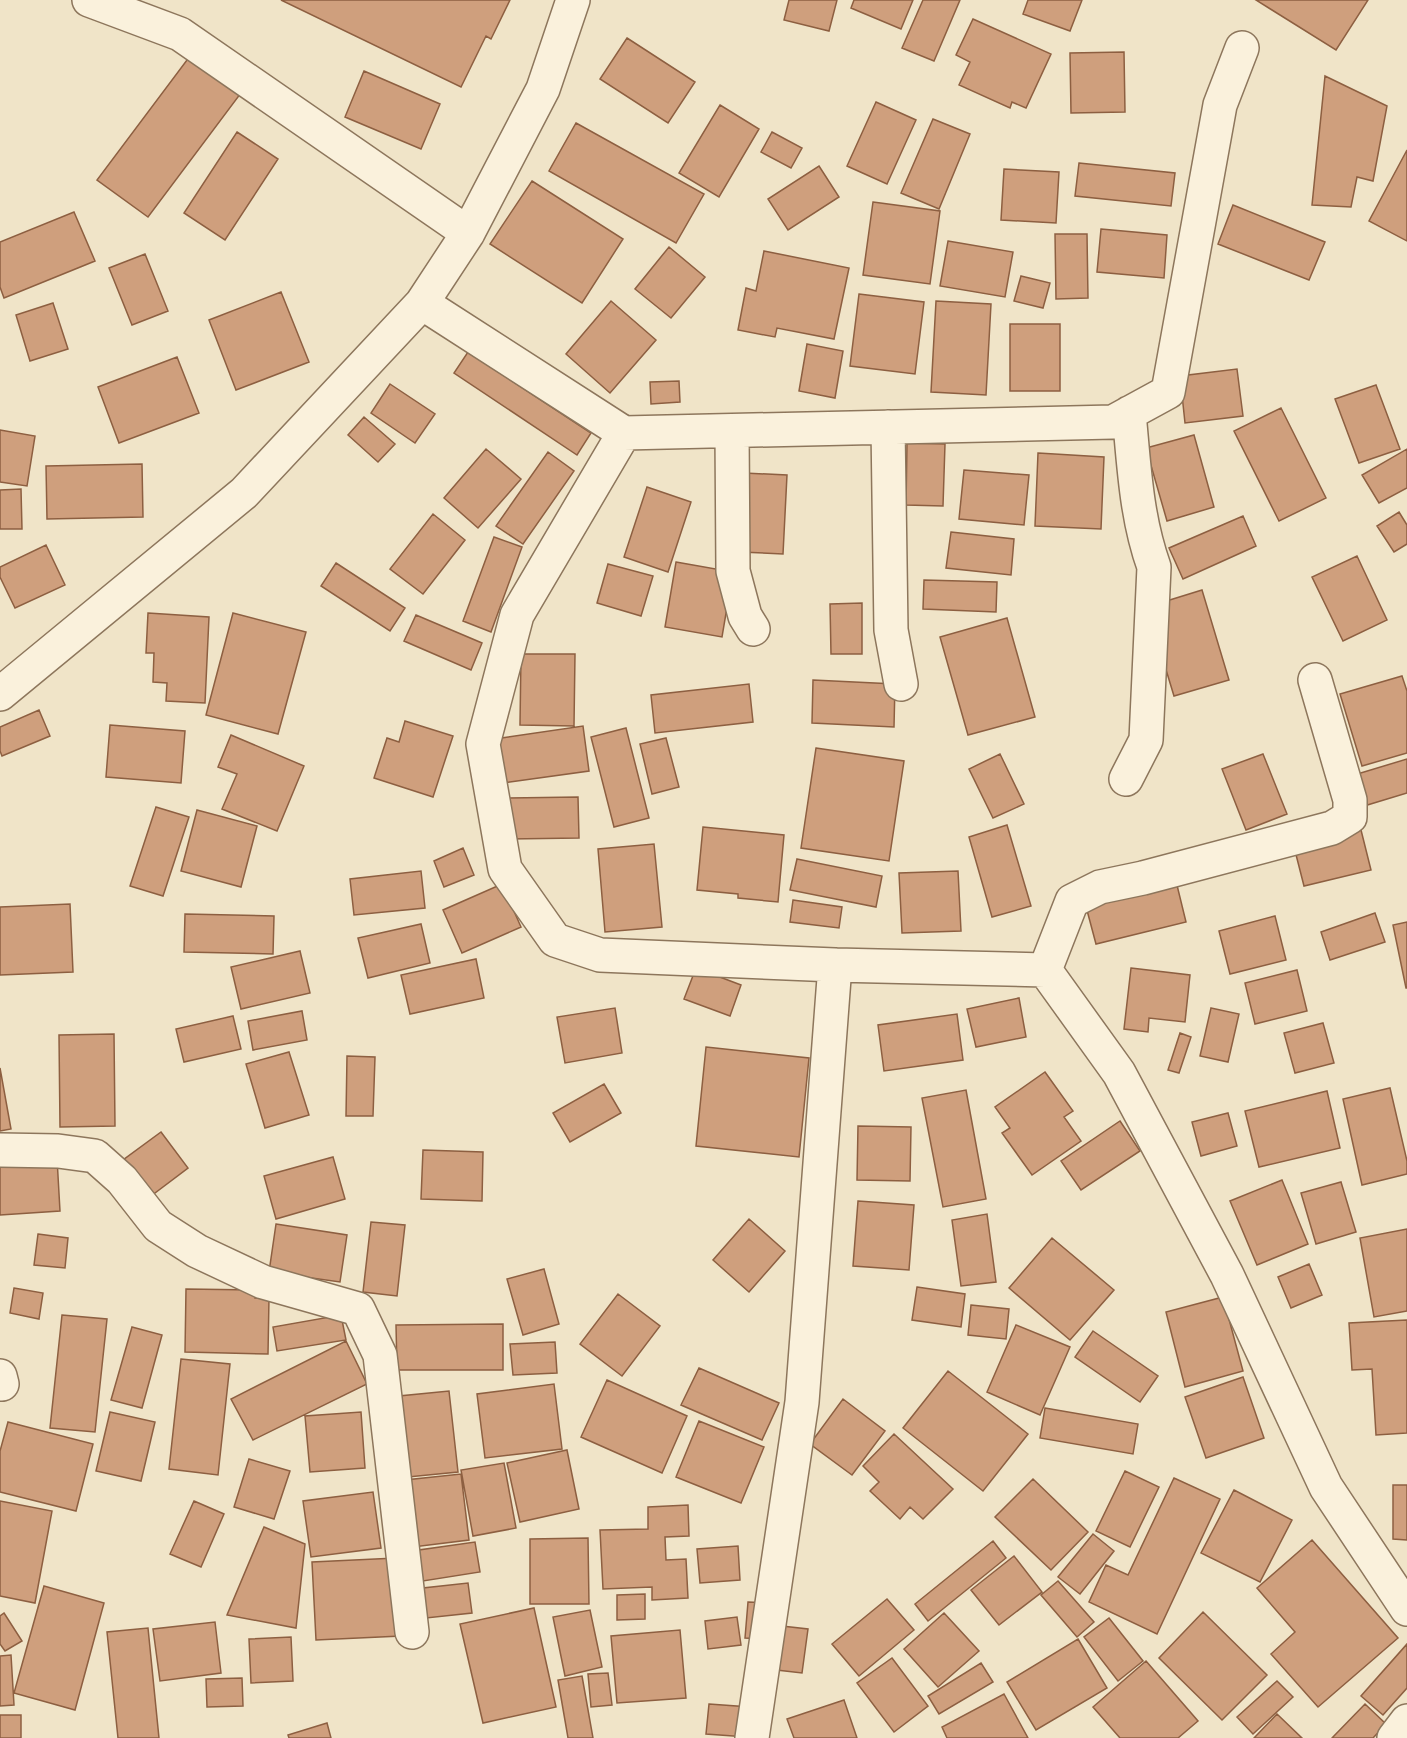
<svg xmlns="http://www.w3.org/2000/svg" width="1407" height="1738" viewBox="0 0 1407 1738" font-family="'IBM Plex Serif',serif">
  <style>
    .building { fill: #cf9f7d; stroke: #8d5f41; stroke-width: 1.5 }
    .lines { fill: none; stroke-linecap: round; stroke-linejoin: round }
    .minor-casing { stroke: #8d765c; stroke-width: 36 }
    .minor { stroke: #faf1dc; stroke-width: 33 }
  </style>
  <rect width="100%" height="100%" fill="#f0e4c8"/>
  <path class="building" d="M281,0H510L491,39L486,36L461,87Z
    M789,0H837L829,31L784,20Z
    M854,0H913L901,29L851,8Z
    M923,0H960L934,61L902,48Z
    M1028,0H1082L1070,31L1023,14Z
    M1256,0H1368L1336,50Z
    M973,19L1051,54L1026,108L1012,102L1010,108L959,85L970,62L956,55Z
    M627,38L695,82L668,123L600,79Z
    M1124,52L1125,112L1071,113L1070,53Z
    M190,56L241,93L148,217L97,180Z
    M364,71L440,104L421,149L345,117Z
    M1325,76L1387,106L1373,181L1357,177L1351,207L1312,205Z
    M876,102L916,120L887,184L847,166Z
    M720,105L759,129L719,197L679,173Z
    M933,119L970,134L939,209L901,193Z
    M576,123L704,194L676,243L549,171Z
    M237,132L278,159L225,240L184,213Z
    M772,132L802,148L791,168L761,152Z
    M1407,150V241L1369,221Z
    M1079,163L1175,173L1171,206L1075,196Z
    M819,166L839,197L788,230L768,199Z
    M1004,169L1059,172L1056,223L1001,220Z
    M532,181L623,239L582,303L490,244Z
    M873,202L940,211L930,284L863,275Z
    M1233,205L1325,242L1309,280L1218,244Z
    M74,212L95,261L4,298L0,287V242Z
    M1101,229L1167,235L1164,278L1097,272Z
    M1055,234H1087L1088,298L1056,299Z
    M948,241L1013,252L1005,297L940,286Z
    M669,247L705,277L671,318L635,289Z
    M764,251L849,268L834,339L777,328L775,337L738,330L746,288L756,291Z
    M145,254L168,311L132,325L109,268Z
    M1021,276L1050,283L1043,308L1014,301Z
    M281,292L309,362L236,390L209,320Z
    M859,294L924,302L915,374L850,366Z
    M611,301L656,340L610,393L566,354Z
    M936,301L991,304L986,395L931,392Z
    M53,303L68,349L30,361L16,315Z
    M1010,324H1060V391H1010Z
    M807,344L843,351L835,398L799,391Z
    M468,352L591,433L577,455L454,373Z
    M177,357L199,413L119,443L98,387Z
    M1237,369L1243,416L1185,423L1180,376Z
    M679,381L680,402L651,404L650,382Z
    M390,384L435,414L415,443L371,413Z
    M1376,385L1400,449L1359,463L1335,399Z
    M1281,408L1326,498L1279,521L1234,431Z
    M364,417L395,444L378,462L348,435Z
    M0,430L35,436L27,486L0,482Z
    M1194,435L1214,507L1167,521L1146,448Z
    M907,443L945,444L943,506L906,505Z
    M486,449L521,479L478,528L444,498Z
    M1407,449V488L1379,503L1362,475Z
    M548,452L574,471L523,544L496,526Z
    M1038,453L1104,457L1101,529L1035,526Z
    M142,464L143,517L47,519L46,466Z
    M964,470L1029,475L1024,525L959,519Z
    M744,473L787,475L783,554L740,552Z
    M647,487L691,502L668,572L624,557Z
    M21,489L22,529H0V490Z
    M1399,512L1407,525V544L1394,552L1377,526Z
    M433,514L465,540L423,594L390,569Z
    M1243,516L1256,546L1183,579L1169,548Z
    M951,532L1014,539L1011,575L946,568Z
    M494,537L522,547L491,632L463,621Z
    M46,545L65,585L15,608L0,577V567Z
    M1357,556L1387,620L1343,641L1312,577Z
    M676,562L733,572L722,637L665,627Z
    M336,563L405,608L390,631L321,586Z
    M608,564L653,576L641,616L597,603Z
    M924,580L997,582L996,612L923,609Z
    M1202,590L1229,680L1174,696L1147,607Z
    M862,603V654H831L830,604Z
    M148,613L209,617L205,703L166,701L167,683L153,682L154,653H146Z
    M233,613L306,632L278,734L206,715Z
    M416,615L482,643L471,670L404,641Z
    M1007,618L1035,717L968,735L940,637Z
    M521,654H575L574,726L520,725Z
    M1402,676L1407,691V753L1362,766L1340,694Z
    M813,680L895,684L894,727L812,723Z
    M749,684L753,722L655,733L651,695Z
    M39,710L50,736L2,756L0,751V727Z
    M405,721L453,736L433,797L374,778L387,738L399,742Z
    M110,725L185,731L181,783L106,777Z
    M583,726L589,771L502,783L495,739Z
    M626,728L649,818L614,827L591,737Z
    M231,735L304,766L277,831L222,809L237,774L218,767Z
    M666,738L679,787L652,794L640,744Z
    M816,748L904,761L889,861L801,848Z
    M1000,754L1024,804L993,818L969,769Z
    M1263,754L1287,814L1246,830L1222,769Z
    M1407,759V793L1364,806L1354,775Z
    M578,797L579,838L509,839L508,798Z
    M156,807L189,817L163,896L130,886Z
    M197,810L257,826L241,887L181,871Z
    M1358,818L1371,870L1304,886L1291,835Z
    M1007,825L1031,906L992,917L969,837Z
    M703,827L784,835L778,902L738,898V894L697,890Z
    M654,844L662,927L605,932L598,849Z
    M463,848L474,875L444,887L434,861Z
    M797,859L882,876L876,907L790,890Z
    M421,871L425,908L354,915L350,879Z
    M958,871L961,931L902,933L899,873Z
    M1175,877L1186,922L1096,944L1084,899Z
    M502,884L521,927L462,953L443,910Z
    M793,900L842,907L839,928L790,922Z
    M70,904L73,972L0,975V907Z
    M1375,913L1385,942L1330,960L1321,932Z
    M185,914L274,916L273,954L184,952Z
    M1275,916L1286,960L1230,974L1219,931Z
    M1407,922V988H1406L1393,925Z
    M421,924L430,963L368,978L358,938Z
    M300,951L310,993L241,1009L231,967Z
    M476,959L484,998L410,1014L401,975Z
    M696,968L741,985L730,1016L684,999Z
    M1131,968L1190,975L1185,1022L1149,1018L1148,1032L1124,1029Z
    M1297,970L1307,1011L1255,1024L1245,983Z
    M1019,998L1026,1037L976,1047L967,1009Z
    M615,1008L622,1053L565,1063L557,1017Z
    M1211,1008L1239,1014L1228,1062L1200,1056Z
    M302,1011L307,1040L253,1050L248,1021Z
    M957,1014L963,1060L884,1071L878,1025Z
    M233,1016L241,1049L184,1062L176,1029Z
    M1323,1023L1334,1063L1295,1073L1284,1033Z
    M1180,1033L1191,1037L1179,1073L1168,1070Z
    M114,1034L115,1126L60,1127L59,1035Z
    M706,1047L809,1058L799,1157L696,1146Z
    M289,1052L309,1115L265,1128L246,1064Z
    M347,1056L375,1057L373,1116H346Z
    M0,1068L11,1129L0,1131Z
    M1045,1072L1073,1111L1064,1117L1081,1141L1032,1175L1002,1133L1010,1128L995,1107Z
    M604,1084L621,1113L570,1142L553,1113Z
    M1390,1088L1407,1161V1174L1362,1185L1343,1099Z
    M966,1090L986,1199L943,1207L922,1098Z
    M1327,1091L1340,1148L1259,1167L1245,1111Z
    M1228,1113L1237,1146L1201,1156L1192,1122Z
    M1120,1121L1140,1151L1081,1190L1061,1161Z
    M858,1126L911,1127L910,1181L857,1180Z
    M161,1132L188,1168L151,1196L123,1160Z
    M423,1150L483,1152L482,1201L421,1199Z
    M333,1157L345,1199L276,1219L264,1176Z
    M57,1158L60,1211L0,1215V1162Z
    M1282,1180L1308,1244L1257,1265L1230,1201Z
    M1341,1182L1356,1232L1316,1244L1301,1193Z
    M858,1201L914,1205L909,1270L853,1266Z
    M987,1214L996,1282L961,1286L952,1220Z
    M749,1219L785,1251L749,1292L713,1260Z
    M371,1222L405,1225L397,1296L363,1292Z
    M276,1224L347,1235L340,1282L269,1272Z
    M1407,1229V1311L1374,1317L1360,1238Z
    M38,1234L68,1238L65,1268L34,1265Z
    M1052,1238L1114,1290L1070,1340L1009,1288Z
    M1309,1264L1322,1295L1291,1308L1278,1277Z
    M544,1269L559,1324L523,1335L507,1279Z
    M917,1287L965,1294L961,1327L912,1320Z
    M14,1288L43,1293L39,1319L10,1313Z
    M186,1289L255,1290V1298H269L268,1354L185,1352Z
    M618,1294L660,1326L622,1376L580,1344Z
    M1223,1297L1243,1371L1185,1387L1166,1312Z
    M971,1305L1009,1309L1006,1339L968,1335Z
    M62,1315L107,1319L95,1432L50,1428Z
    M341,1315L346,1340L277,1351L273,1327Z
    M1407,1320V1433L1376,1435L1372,1369L1352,1370L1349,1323Z
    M503,1324V1370H397L396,1325Z
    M1016,1325L1070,1347L1040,1415L987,1392Z
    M132,1327L162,1335L142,1408L111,1400Z
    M1093,1331L1158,1376L1140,1402L1075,1357Z
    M346,1341L367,1384L253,1440L231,1399Z
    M555,1342L557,1373L513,1375L510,1344Z
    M181,1359L230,1364L218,1475L169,1469Z
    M699,1368L779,1403L762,1440L681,1405Z
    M948,1371L1028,1434L983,1491L903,1428Z
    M1243,1377L1264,1438L1206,1458L1185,1397Z
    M607,1380L687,1416L662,1473L581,1437Z
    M554,1384L562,1449L485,1458L477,1394Z
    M449,1391L458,1472L408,1477L399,1396Z
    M843,1399L885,1431L852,1475L810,1444Z
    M1045,1408L1138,1424L1133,1454L1040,1438Z
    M110,1412L155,1422L141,1481L96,1471Z
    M361,1412L365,1468L310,1472L305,1416Z
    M699,1421L764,1447L741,1503L676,1477Z
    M8,1422L93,1444L76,1511L0,1492V1451Z
    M894,1434L953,1489L923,1519L910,1507L900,1519L870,1491L879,1482L863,1466Z
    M567,1450L579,1509L520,1522L507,1463Z
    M249,1459L290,1471L274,1519L234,1507Z
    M504,1463L516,1528L473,1536L461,1470Z
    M1125,1471L1159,1487L1130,1547L1096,1531Z
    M461,1474L469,1540L413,1547L405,1480Z
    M1174,1478L1220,1499L1157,1634L1089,1602L1106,1565L1128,1575Z
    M1033,1479L1088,1532L1051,1570L995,1517Z
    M1393,1485H1407V1540L1393,1539Z
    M1234,1490L1292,1520L1260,1582L1201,1553Z
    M373,1492L381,1548L311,1557L303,1501Z
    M0,1501L52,1511L35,1603L0,1596Z
    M194,1501L224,1514L201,1567L170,1554Z
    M688,1505L689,1536L665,1537L666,1560L686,1559L688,1598L652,1600V1587L603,1589L600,1530L648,1529V1507Z
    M264,1527L305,1544L296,1628L227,1615Z
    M1093,1534L1114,1551L1080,1594L1058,1577Z
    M588,1538L589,1604H530V1539Z
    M1312,1540L1398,1638L1318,1707L1271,1654L1295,1632L1257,1588Z
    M993,1541L1006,1558L928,1621L915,1604Z
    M475,1542L480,1572L423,1581L419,1550Z
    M738,1546L740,1580L700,1583L697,1549Z
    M1014,1556L1042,1592L999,1625L971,1590Z
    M396,1558L401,1636L316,1640L312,1562Z
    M1058,1581L1094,1622L1077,1637L1041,1595Z
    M468,1583L472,1613L426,1618L423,1588Z
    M44,1586L104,1603L75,1710L14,1693Z
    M645,1594V1619L617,1620V1595Z
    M887,1599L914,1630L859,1676L832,1644Z
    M748,1602L767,1603L764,1639L745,1638Z
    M534,1608L556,1707L483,1723L460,1624Z
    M590,1610L602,1667L565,1676L553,1617Z
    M1203,1612L1267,1675L1222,1720L1159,1658Z
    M4,1613L22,1641L5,1651L0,1644V1616Z
    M944,1613L979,1651L938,1687L904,1649Z
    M737,1617L741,1645L708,1649L705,1621Z
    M1109,1618L1143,1661L1118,1681L1084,1637Z
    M215,1622L221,1673L160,1681L153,1629Z
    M773,1625L808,1629L802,1673L768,1669Z
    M148,1628L159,1738H118L107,1632Z
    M680,1630L686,1698L617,1703L611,1636Z
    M291,1637L293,1681L251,1683L249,1639Z
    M1078,1639L1107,1688L1036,1730L1007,1682Z
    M1407,1644V1688L1383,1715L1361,1696Z
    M11,1655L14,1705L0,1706V1656Z
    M892,1658L928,1706L894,1732L857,1683Z
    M1146,1661L1198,1721L1178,1738H1120L1093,1707Z
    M981,1663L993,1682L939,1714L928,1696Z
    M608,1673L612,1705L591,1707L588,1674Z
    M582,1676L593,1738H568L558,1680Z
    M242,1678L243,1706L207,1707L206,1679Z
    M1277,1681L1293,1697L1253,1734L1237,1717Z
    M1004,1694L1028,1738H947L942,1727Z
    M844,1700L857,1738H794L787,1719Z
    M709,1704L750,1707L747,1737L706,1734Z
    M1365,1704L1386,1724L1373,1738H1332Z
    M1277,1714L1302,1738H1254Z
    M0,1715H21V1738H0Z
    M327,1723L331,1738H289L288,1735Z"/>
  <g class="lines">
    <g class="minor-casing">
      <path id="minor" d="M89,0L180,34L468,233
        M422,303L624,433L1113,422L1168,392L1220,105L1242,48
        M888,427L891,630L901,684
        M732,431L733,571L745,616L753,629
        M624,433L517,615L483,744L505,869L555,940L600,955L835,965L1045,970L1119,1073L1227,1275L1326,1487L1407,1609
        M0,694L244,493L422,303L468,233L543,89L573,0
        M1126,779L1146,740L1154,567C1136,517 1134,465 1129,413
        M1045,970L1072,901L1100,887L1143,878L1332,828L1350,817V800L1315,680
        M0,1150L58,1151L95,1156L122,1180L158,1226L197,1251L263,1282L358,1309L380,1355L412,1632
        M0,1376L2,1384
        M752,1738L802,1402L835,965
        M1394,1738L1407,1721"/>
    </g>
    <use href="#minor" class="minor"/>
  </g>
</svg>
